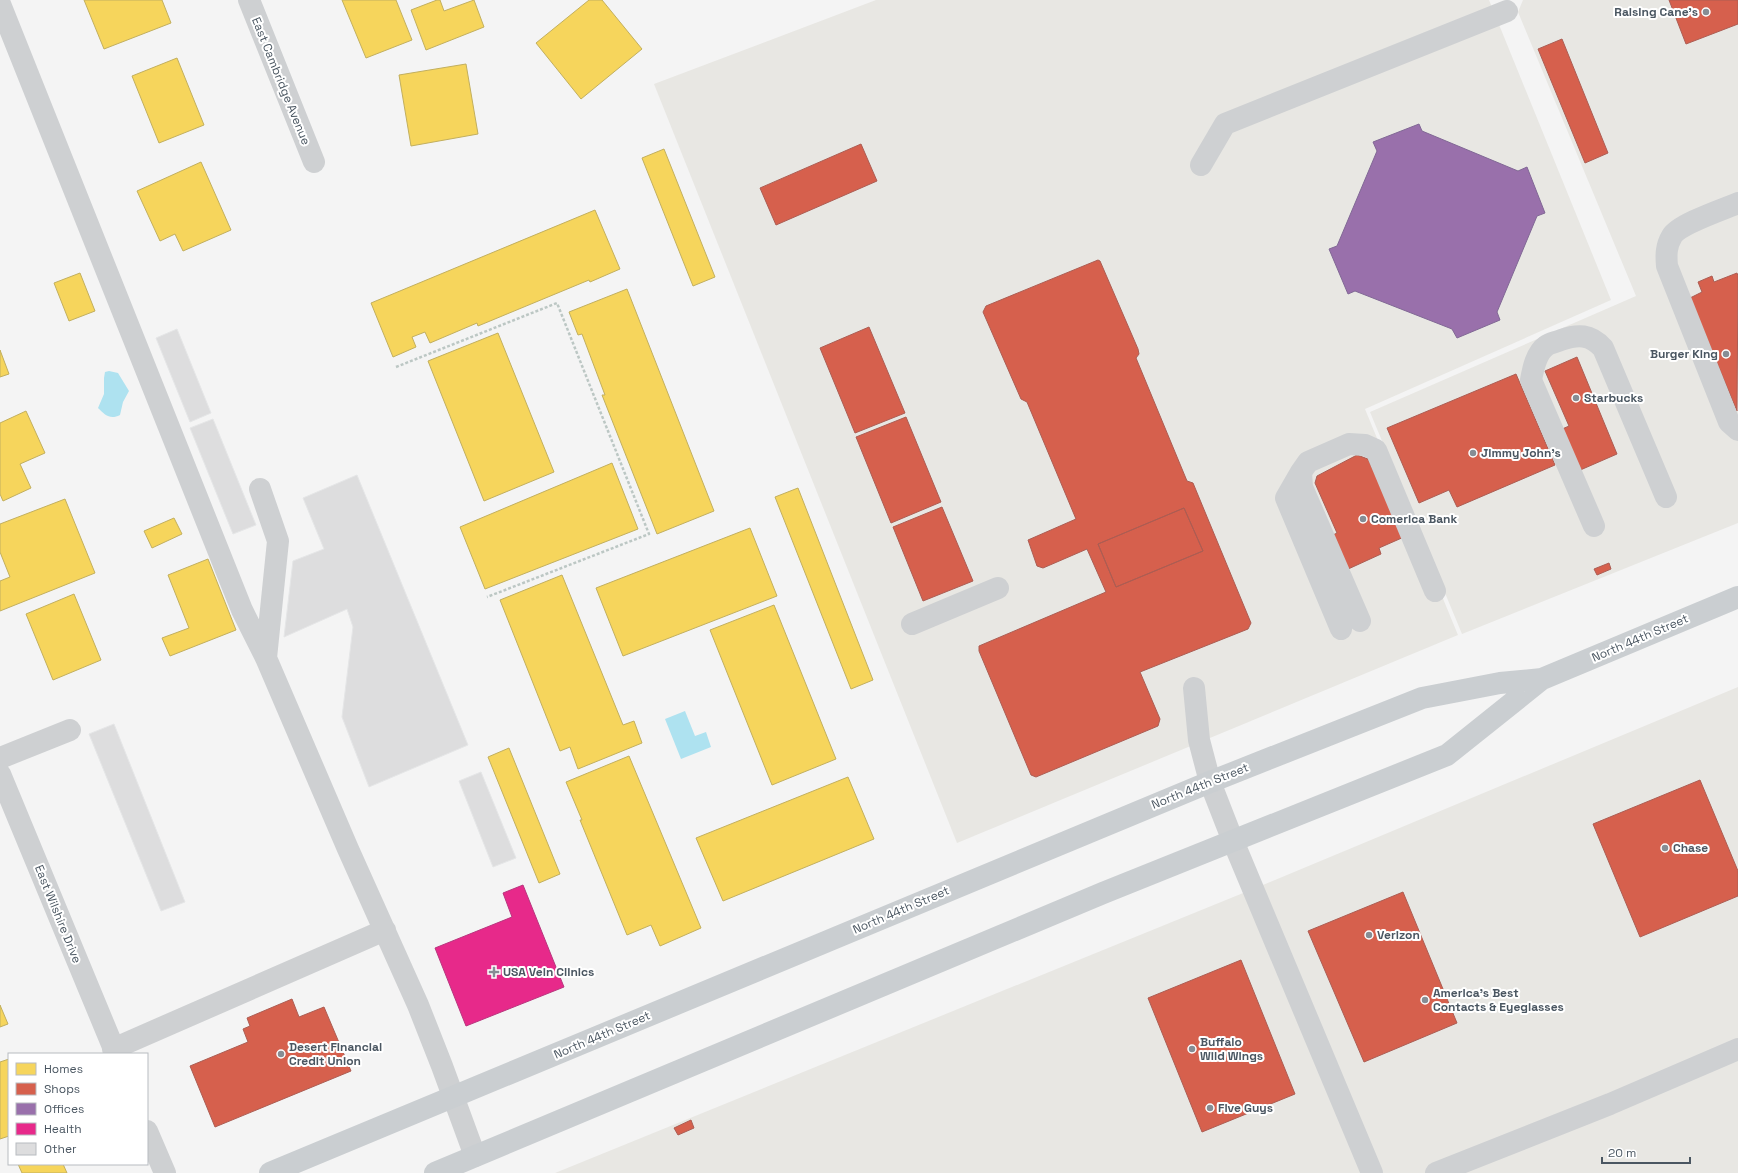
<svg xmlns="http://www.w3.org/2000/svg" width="1738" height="1173" viewBox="0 0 1738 1173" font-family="'Space Grotesk',sans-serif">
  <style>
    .commercial { fill: #e8e7e3 }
    .water { fill: #aee2f0 }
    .homes { fill: #f6d55c; stroke: #c2af5e }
    .shops { fill: #d6604d; stroke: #ac5d53; fill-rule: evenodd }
    .offices { fill: #9970ab; stroke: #816895 }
    .health { fill: #e7298a; stroke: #b8367e }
    .building { fill: #ddddde; stroke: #e5e6e7 }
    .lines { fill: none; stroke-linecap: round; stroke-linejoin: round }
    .path { stroke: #bcc7c4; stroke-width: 2.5; stroke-dasharray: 3 2; stroke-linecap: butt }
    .minor { stroke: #ced0d2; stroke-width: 22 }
    .major { stroke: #caced1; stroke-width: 22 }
    .poi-dot { fill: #868d94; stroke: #fff; stroke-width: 1.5 }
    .labels { text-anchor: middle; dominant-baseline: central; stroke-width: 4; stroke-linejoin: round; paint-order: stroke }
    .poi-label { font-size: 12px; font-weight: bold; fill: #4a5661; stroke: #fff; text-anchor: start }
    .street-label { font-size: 12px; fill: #4a5661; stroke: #fff }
  </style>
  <rect width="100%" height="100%" fill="#f4f4f4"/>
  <path class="commercial" d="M876,0H1489L1611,300L1365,409L1458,635L957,843L654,84Z
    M1523,0H1738V523L1462,634L1370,412L1636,296L1518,12Z
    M1738,687V1173H555L1275,880Z"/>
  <path class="water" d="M109,371L118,373L129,391L123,402L120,415C110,420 105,415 98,408L104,394V378L105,372Z
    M685,711L695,736L706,732L711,747L681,759L665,719Z"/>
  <path class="homes" d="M84,0H162L171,23L104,49Z
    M342,0H396L412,40L366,58Z
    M437,0H440L444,11L474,0L484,27L426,50L411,10Z
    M589,0H602L642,49L581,99L536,43Z
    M177,58L204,125L159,143L132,76Z
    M466,64L478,134L411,146L399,75Z
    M664,149L715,277L693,286L642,158Z
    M201,162L231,230L183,251L175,234L160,241L137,191Z
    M595,210L620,269L590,282L589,280L478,326L477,323L430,343L425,332L412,337L416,347L393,357L371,303Z
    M80,273L95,311L69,321L54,283Z
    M627,289L714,511L657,534L602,395H605L582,334L578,335L569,312Z
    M498,333L554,472L484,501L428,361Z
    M0,350L9,374L0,377Z
    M26,411L45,453L20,464L31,488L3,501L0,494V423Z
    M612,463L638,529L485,589L460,527Z
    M798,488L873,680L851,689L775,497Z
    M65,499L95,573L0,611V581L10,577L0,552V524Z
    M174,518L182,534L152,548L144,531Z
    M750,528L777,596L623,656L596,588Z
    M208,559L236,630L170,656L162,638L189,628L168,575Z
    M562,575L623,725L634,721L642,743L578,769L570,747L560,751L500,600Z
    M74,594L101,660L53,680L26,614Z
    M774,605L836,759L772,785L710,630Z
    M509,748L560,874L539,883L488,757Z
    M629,756L701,928L660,946L651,925L627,935L580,820H582L566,782Z
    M848,777L874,839L723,901L696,838Z
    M0,1005L8,1024L0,1027Z
    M9,1059V1136L0,1139V1062Z
    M18,1164H63L67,1173H22Z"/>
  <path class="shops" d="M1669,0H1738V24L1686,44Z
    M1562,39L1608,153L1585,163L1538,49Z
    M861,144L877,181L776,225L760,188Z
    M1098,260L1100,261L1138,349L1139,354L1136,358L1187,481L1193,483L1251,623L1248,629L1140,672L1160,719L1158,726L1036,777L1031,775L979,651V646L1106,592L1087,549L1043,568L1037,566L1028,540L1076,519L1027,402L1021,399L983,312L986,306ZM1184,508L1203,551L1116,587L1098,544Z
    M1737,273L1738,276L1737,411L1690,298L1702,292L1698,282L1712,276L1714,282Z
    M869,327L905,413L855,433L820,348Z
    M1577,357L1617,454L1578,471L1560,430L1569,426L1545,371Z
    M1516,374L1555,465L1457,507L1449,490L1419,503L1387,428Z
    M906,417L941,502L891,523L856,437Z
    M1357,455L1368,459L1404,537L1379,548L1381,554L1346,570L1331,536L1337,533L1315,483L1317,476Z
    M942,507L973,581L923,601L893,527Z
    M1184,508L1203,551L1116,587L1098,544Z
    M1609,563L1611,569L1597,575L1594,569Z
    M1700,780L1738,871V896L1640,937L1593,824Z
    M1403,892L1457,1023L1364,1062L1308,931Z
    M1241,960L1295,1094L1202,1132L1148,998Z
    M292,999L299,1017L324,1007L351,1071L215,1127L190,1066L248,1042L243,1029L250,1026L247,1018Z
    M691,1120L694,1128L678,1135L674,1128Z"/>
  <path class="offices" d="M1419,124L1422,131L1518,171L1527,167L1545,213L1537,216L1497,312L1500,320L1457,338L1452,329L1355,291L1348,294L1329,249L1337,246L1377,151L1373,142Z"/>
  <path class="health" d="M523,885L564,987L466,1026L435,948L512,917L503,893Z"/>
  <path class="building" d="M177,329L211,413L190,422L156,338Z
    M213,419L256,525L233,534L190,428Z
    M357,475L468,745L369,787L342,717L353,627L347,609L284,637L293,561L324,549L303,498Z
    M114,724L185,902L161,911L89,734Z
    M481,772L516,858L493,867L459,781Z"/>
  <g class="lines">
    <path class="path" d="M396,367L557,303L649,534L487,597"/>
    <path class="minor" d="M249,0L314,162
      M0,4L242,610L266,658L348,849L418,1005L442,1066L475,1156
      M1201,165L1225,124L1507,11
      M1738,203C1724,209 1679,224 1672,236C1666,246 1666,255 1667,266L1729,422L1738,430
      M1301,472L1286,498L1341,629
      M260,489L278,541L266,658
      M1594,526L1531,380C1533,369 1536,353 1546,346C1550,343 1557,342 1561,340C1578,334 1590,334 1603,348L1666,497
      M1360,621L1302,487L1301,472L1308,462L1349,444L1365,445L1376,450L1435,591
      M912,624L998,588
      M1194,688L1199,740L1210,782L1233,841L1372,1173
      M0,758L70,730
      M0,774L116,1054
      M113,1049L385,930
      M147,1131L165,1173
      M1436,1173L1610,1104L1738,1049"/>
    <path class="major" d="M270,1173L1210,782L1422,698L1500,683L1542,679
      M435,1173L1103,893L1447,755L1542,679L1738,597"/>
  </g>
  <g class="poi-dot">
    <circle cx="1706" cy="12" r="4"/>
    <circle cx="1726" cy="354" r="4"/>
    <circle cx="1576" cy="398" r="4"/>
    <circle cx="1473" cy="453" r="4"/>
    <circle cx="1363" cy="519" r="4"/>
    <circle cx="1665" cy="848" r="4"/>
    <circle cx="1369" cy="935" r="4"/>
    <path d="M492 966h4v4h4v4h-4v4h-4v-4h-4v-4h4z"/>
    <circle cx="1425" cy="1000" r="4"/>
    <circle cx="1192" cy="1049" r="4"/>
    <circle cx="281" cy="1054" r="4"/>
    <circle cx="1210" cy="1108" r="4"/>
  </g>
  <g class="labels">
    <g class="poi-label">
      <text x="1698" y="12" text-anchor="end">Raising Cane's</text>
      <text x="1718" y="354" text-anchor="end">Burger King</text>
      <text x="1584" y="398">Starbucks</text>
      <text x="1481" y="453">Jimmy John's</text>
      <text x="1371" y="519">Comerica Bank</text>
      <text x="1673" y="848">Chase</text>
      <text x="1377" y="935">Verizon</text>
      <text x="503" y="972">USA Vein Clinics</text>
      <text x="1433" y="993">America's Best<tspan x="1433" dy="14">Contacts &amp; Eyeglasses</tspan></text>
      <text x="1200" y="1042">Buffalo<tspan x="1200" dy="14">Wild Wings</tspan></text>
      <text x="289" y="1047">Desert Financial<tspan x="289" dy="14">Credit Union</tspan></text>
      <text x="1218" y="1108">Five Guys</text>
    </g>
    <g class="street-label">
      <text transform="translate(281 81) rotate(68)">East Cambridge Avenue</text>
      <text transform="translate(1640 638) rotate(-23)">North 44th Street</text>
      <text transform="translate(1200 786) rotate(-22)">North 44th Street</text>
      <text transform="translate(901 910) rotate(-23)">North 44th Street</text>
      <text transform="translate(58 914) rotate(68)">East Wilshire Drive</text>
      <text transform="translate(602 1035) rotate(-23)">North 44th Street</text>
    </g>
  </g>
  <rect x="8" y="1053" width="140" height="112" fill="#ffffff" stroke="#b7bbc0"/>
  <rect x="16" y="1063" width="20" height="12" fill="#f6d55c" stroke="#b7bbc0"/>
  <text x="44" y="1073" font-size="12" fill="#4a5661">Homes</text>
  <rect x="16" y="1083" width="20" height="12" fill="#d6604d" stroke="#b7bbc0"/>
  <text x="44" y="1093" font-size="12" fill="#4a5661">Shops</text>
  <rect x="16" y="1103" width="20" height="12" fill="#9970ab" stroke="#b7bbc0"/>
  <text x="44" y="1113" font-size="12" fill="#4a5661">Offices</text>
  <rect x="16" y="1123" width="20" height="12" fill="#e7298a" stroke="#b7bbc0"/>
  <text x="44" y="1133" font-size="12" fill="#4a5661">Health</text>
  <rect x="16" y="1143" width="20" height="12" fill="#ddddde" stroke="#b7bbc0"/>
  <text x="44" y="1153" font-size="12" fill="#4a5661">Other</text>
  <path d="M1602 1157v6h88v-6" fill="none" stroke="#4a5661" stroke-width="2"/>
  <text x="1608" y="1157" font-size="12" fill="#4a5661" stroke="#ffffff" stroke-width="3" paint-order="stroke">20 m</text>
</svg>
